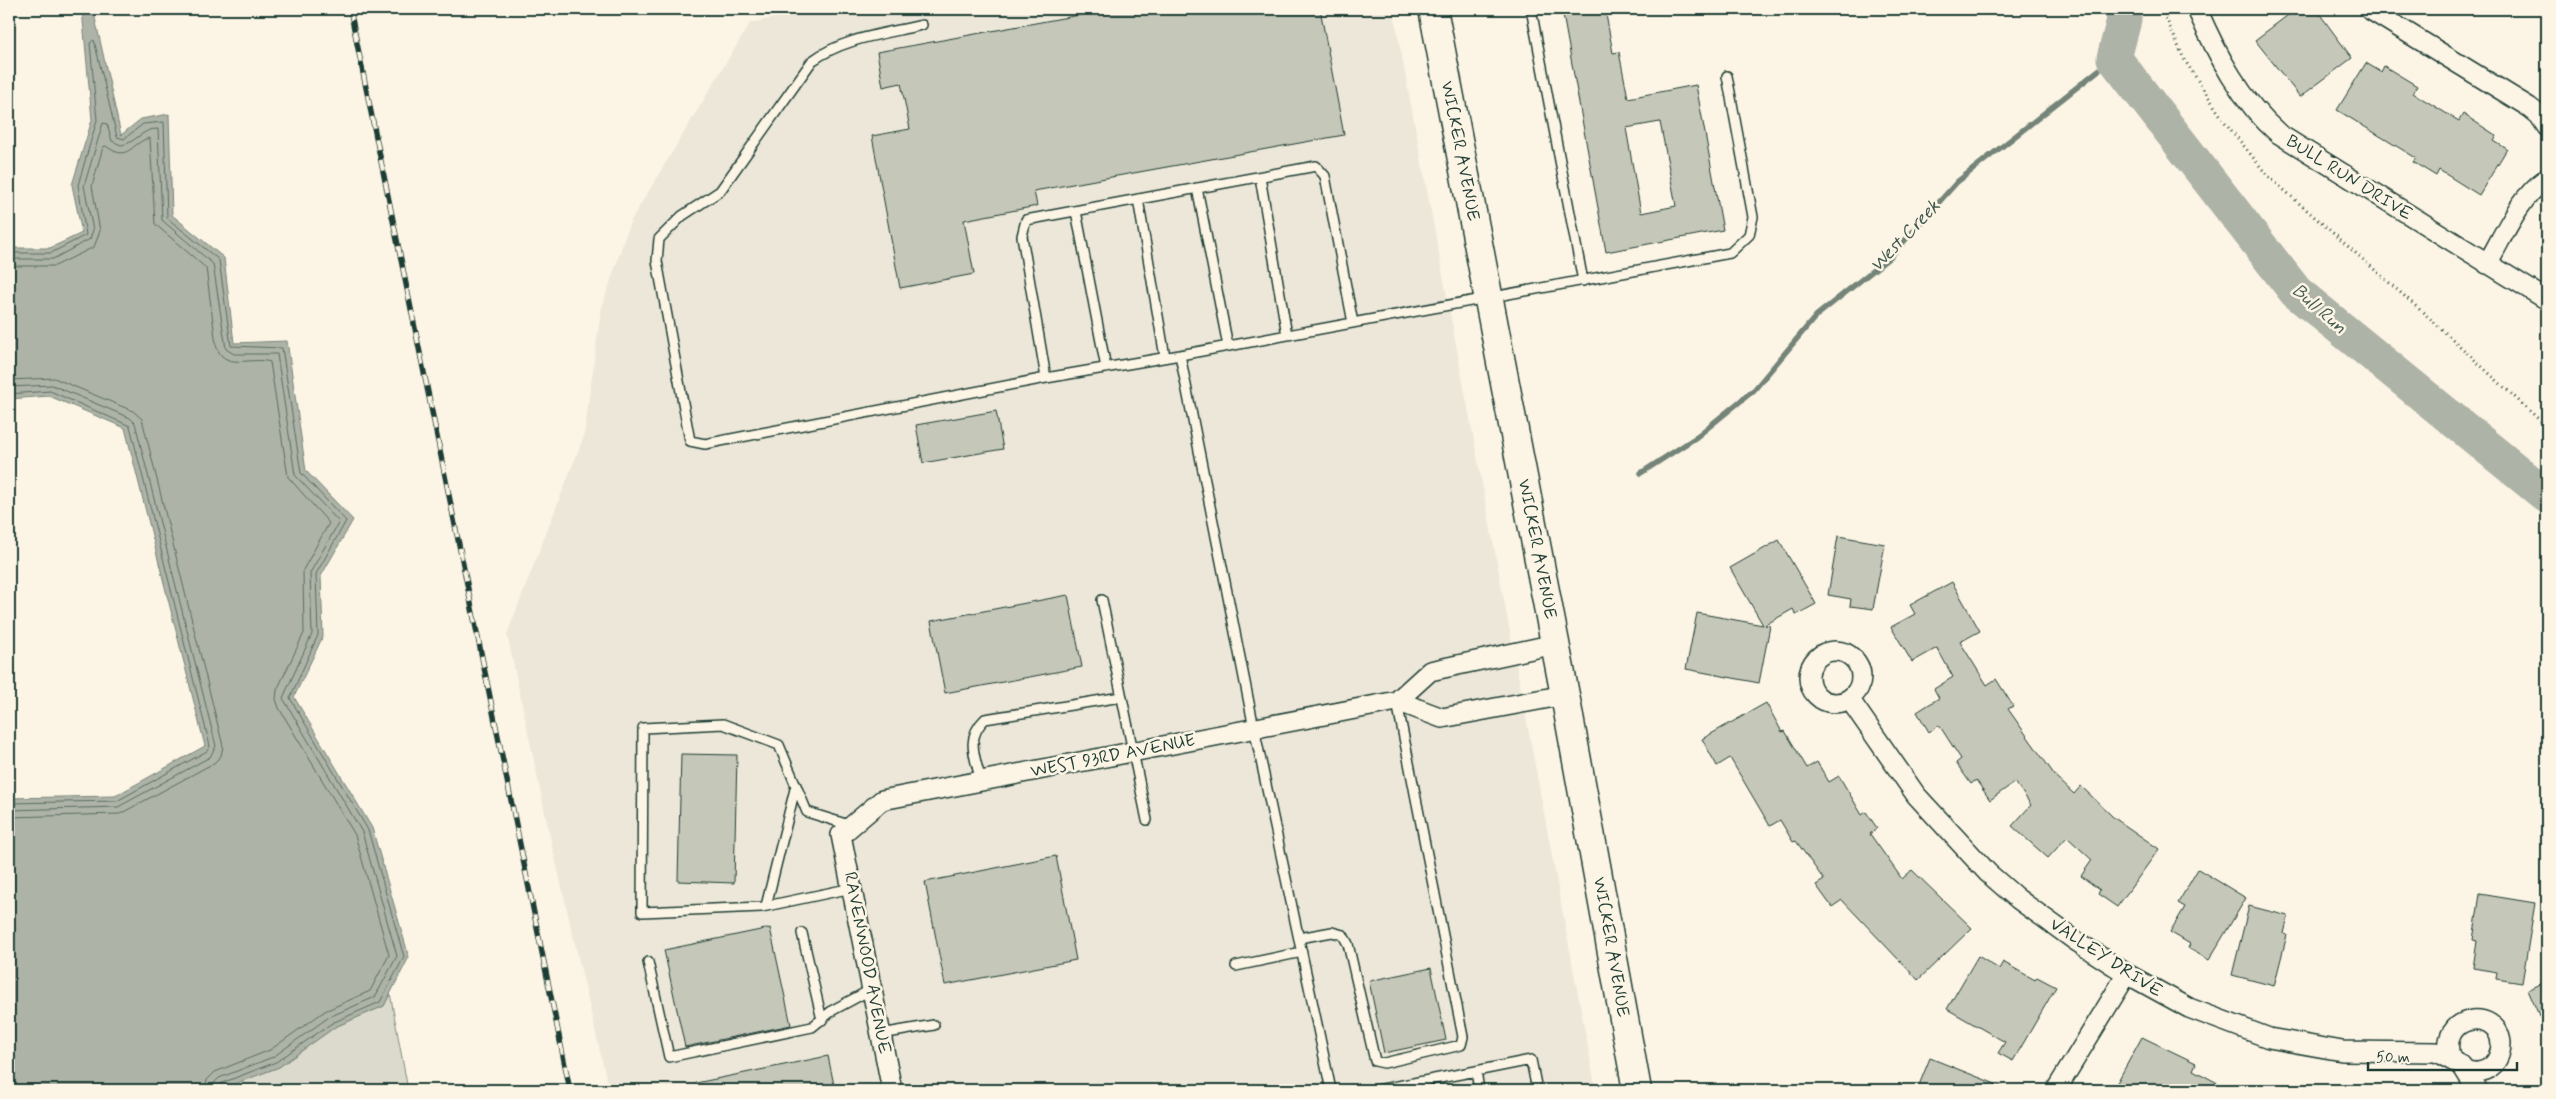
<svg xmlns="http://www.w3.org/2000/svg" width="2556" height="1099" viewBox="0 0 2556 1099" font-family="Mynerve,sans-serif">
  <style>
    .built { fill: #ece7d8 }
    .green { fill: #dcdacc; stroke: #7e8c80 }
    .water { fill: #aeb3a7; stroke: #758479 }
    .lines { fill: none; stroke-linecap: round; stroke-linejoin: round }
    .shore { stroke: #586c62; stroke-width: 1 }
    .stream { stroke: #758479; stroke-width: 5.5 }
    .river { stroke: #aeb3a7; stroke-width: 35 }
    .building { fill: #c5c7b9; stroke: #1f3d34; fill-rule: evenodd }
    .lane-casing { stroke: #1f3d34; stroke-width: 12 }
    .street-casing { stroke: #1f3d34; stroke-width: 22 }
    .highway-casing { stroke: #1f3d34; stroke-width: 31 }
    .path { stroke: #1f3d34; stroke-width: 3; stroke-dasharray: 1 4; stroke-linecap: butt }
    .lane { stroke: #fcf5e5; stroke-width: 9 }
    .street { stroke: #fcf5e5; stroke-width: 19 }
    .highway { stroke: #fcf5e5; stroke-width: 28 }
    .rail-casing { stroke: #1f3d34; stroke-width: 5.5 }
    .rail { stroke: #fcf5e5; stroke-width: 4; stroke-dasharray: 11; stroke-linecap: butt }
    .labels { text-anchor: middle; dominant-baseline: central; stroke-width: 5; stroke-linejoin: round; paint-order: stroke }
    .street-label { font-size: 18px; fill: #1f3d34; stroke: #fcf5e5 }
    .water-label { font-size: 19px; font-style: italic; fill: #435a51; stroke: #fcf5e5 }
  </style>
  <rect width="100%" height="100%" fill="#fcf5e5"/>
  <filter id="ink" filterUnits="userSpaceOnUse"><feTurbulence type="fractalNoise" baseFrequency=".02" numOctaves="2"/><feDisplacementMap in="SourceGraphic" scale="10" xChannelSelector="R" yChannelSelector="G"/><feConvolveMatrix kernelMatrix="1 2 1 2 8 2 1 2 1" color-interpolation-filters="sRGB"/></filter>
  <g filter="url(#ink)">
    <path class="built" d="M818,9H1393L1596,1090H609L551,841L507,634L584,436L601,310L630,222L750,23Z"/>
    <path class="green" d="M390,993L408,1090H216L279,1067L335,1027L384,1006Z"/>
    <path class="water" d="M82,9H93L121,135L141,119L169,114L172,215L224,258L234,343L287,341L306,471L353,520L321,576L323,636L294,697L372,828L409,957L384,1006L335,1027L279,1067L219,1090H9V798L115,796L205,746L125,428L49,396L9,399V248H50L82,233L72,185L92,120Z"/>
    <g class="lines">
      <path class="shore" d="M9,253H51L86,235L78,185L97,120L90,43L94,40L117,137L124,139L143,124L164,122L167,218L219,260L231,346L282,348L301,473L346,521L316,574L318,635L290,698L368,830L404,957L380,1002L332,1023L276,1062L222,1083L219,1090
        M9,259H53L90,239L93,230L84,186L103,123L107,124L112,141L121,145C135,144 142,128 158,129L162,220L213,264L226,349L234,354H277L295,475L339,522L310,573L312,634L283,698L362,832L397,956L375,997L329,1017L273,1057L219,1078L214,1083L213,1090
        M9,266H55L94,247L100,231L92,186L103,147L106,146C129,164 132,141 150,138L155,224L206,268L216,345C223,372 252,356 270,362L288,477L329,523L303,570L304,633L277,690L276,699L279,708L355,835L389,955L370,991L325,1011L270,1050L215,1072L207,1080L205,1090
        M9,380L54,378L133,411L142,419L223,746L221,756L214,763L120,814L9,817
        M9,387L52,385L130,418L135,423L216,746L210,757L118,807L9,810
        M9,394L50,391L130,426L210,746L207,751L117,801L9,803"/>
      <path class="stream" d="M1641,473L1695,438L1754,390L1816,316L1891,256L1957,182L2114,58"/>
      <path class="river" d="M2122,9L2124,20L2114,58L2296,292L2547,496"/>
    </g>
    <path class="building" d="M1112,9H1320L1344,135L1034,191L1037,206L964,220L974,274L900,288L872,136L910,129L901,83L883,87L877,52Z
      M1562,9H1605L1613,53L1619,52L1628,98L1696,85L1723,230L1606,252ZM1660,122L1676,206L1641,213L1626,128Z
      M2296,9H2316L2352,58L2300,97L2255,40Z
      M2366,63L2381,72L2384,66L2417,86L2413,93L2444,112L2459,121L2463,114L2497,136L2494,141L2507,149L2479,195L2439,170L2436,176L2413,162L2416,158L2337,110Z
      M996,411L1003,449L923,463L916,425Z
      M1838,536L1885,544L1873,609L1850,606L1851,599L1828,595Z
      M1779,540L1816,604L1796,615L1793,609L1765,625L1770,626L1759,683L1686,669L1697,613L1763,625L1730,568Z
      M1952,582L1980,631L1960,642L1987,685L1996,679L2013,706L2008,709L2056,777L2074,794L2081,786L2113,817L2159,849L2117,907L2098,894L2100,890L2081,876L2092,860L2067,837L2048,858L2012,826L2031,805L2015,782L1990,800L1976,780L1971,784L1956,763L1961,759L1939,725L1929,732L1917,712L1939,698L1934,689L1953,677L1937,648L1912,662L1891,627L1915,614L1910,605Z
      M1068,595L1082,667L945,693L931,621Z
      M1766,703L1782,732L1785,731L1807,768L1817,762L1829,782L1839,776L1862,815L1866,812L1877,828L1870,834L1902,879L1912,870L1972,928L1918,980L1842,900L1832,907L1816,885L1824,880L1796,841L1793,842L1780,820L1770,826L1730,758L1717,766L1702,739Z
      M681,754L737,755L734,883L678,881Z
      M1056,856L1076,960L945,985L925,882Z
      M2198,869L2246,898L2209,960L2188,948L2190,944L2170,932L2185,907L2178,903Z
      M2480,894L2535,903L2522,983L2496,979L2497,972L2473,968L2477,941L2473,940Z
      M2249,906L2288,916L2284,934L2287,935L2274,986L2232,975Z
      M770,928L791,1025L685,1047L664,950Z
      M1978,956L1999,969L2003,962L2035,980L2037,977L2056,987L2013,1061L1998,1053L2005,1042L1947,1009Z
      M1431,968L1446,1040L1384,1053L1369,981Z
      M2547,981V1034L2528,990Z
      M2142,1037L2196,1063L2193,1070L2231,1090H2113Z
      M828,1056L835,1090H697L696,1083Z
      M1930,1058L2008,1089V1090H1917Z"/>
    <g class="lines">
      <g class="lane-casing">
        <path id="lane" d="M1531,9L1583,281
          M922,25C885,34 843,38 812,61L720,191L682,216L659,239L657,261L690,441L705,444L1046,378
          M1260,177L1287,335
          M1197,188L1228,346
          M1138,199L1165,357
          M1076,211L1106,368
          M1180,355L1046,378L1022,236L1026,220L1316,166L1325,176L1353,323
          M1102,600L1147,820
          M981,781C975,757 965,738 985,719L1121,697
          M852,826L807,812L779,745L723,724L643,728L642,912L762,907L852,888
          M766,906L796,785
          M802,933L822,1020
          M1299,938L1332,932L1343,935L1348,944L1375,1061L1384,1063L1461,1045L1463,1037L1397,702
          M648,962L669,1057L812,1027L833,1010L872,989
          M1236,966L1302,952
          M881,1034L934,1025
          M1476,1071L1531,1060L1537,1090
          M1331,1090L1254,728L1180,355L1730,253L1749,235L1753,217L1727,76
          M1377,1090L1476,1071L1479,1090"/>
      </g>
      <g class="street-casing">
        <path id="street" d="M2197,9C2217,55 2241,101 2279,134L2547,300
          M2369,9L2529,107L2539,115L2547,127
          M2487,264C2504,235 2519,197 2547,178
          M1809 677a26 26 0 1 1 52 0a26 26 0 1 1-52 0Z
          M1850,700L1916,795L1988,873L2018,899L2076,941L2127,974L2189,1008L2269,1038L2342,1051L2436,1052L2462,1066L2477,1090
          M1397,701L1430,671L1555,644
          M2451,1059C2436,1016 2497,1005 2501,1043C2501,1051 2499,1058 2494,1064C2486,1072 2475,1074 2465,1070
          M892,1090L841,835L882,800L1397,701L1442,718L1565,695
          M2056,1090L2127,974"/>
      </g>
      <g class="highway-casing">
        <path id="highway" d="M1433,9L1565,695L1637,1090"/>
      </g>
      <path class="path" d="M2162,9L2184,59L2224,121L2267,175L2435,323L2547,427"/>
      <use href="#lane" class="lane"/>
      <use href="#street" class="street"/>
      <use href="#highway" class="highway"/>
      <g class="rail-casing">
        <path id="rail" d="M350,9L570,1090"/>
      </g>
      <use href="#rail" class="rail"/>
    </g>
  </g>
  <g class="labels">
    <g class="street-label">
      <text transform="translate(1460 151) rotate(79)">WICKER AVENUE</text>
      <text transform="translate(2349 178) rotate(32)">BULL RUN DRIVE</text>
      <text transform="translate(1537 549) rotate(79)">WICKER AVENUE</text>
      <text transform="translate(1113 756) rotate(-11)">WEST 93RD AVENUE</text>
      <text transform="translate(1611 947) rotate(80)">WICKER AVENUE</text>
      <text transform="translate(2106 958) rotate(33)">VALLEY DRIVE</text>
      <text transform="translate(867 963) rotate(79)">RAVENWOOD AVENUE</text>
    </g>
    <g class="water-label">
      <text transform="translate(1905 236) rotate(-46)">West Creek</text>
      <text transform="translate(2319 309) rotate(41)">Bull Run</text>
    </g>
  </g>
  <rect width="2556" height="1099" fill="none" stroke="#fcf5e5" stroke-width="30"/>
  <rect x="15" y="15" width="2526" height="1069" fill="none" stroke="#1f3d34" stroke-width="2" filter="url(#ink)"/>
  <path d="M2368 1062v8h149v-8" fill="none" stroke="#1f3d34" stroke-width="2.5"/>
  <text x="2376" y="1062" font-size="15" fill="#1f3d34" stroke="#fcf5e5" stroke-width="4" paint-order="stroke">50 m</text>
</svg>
